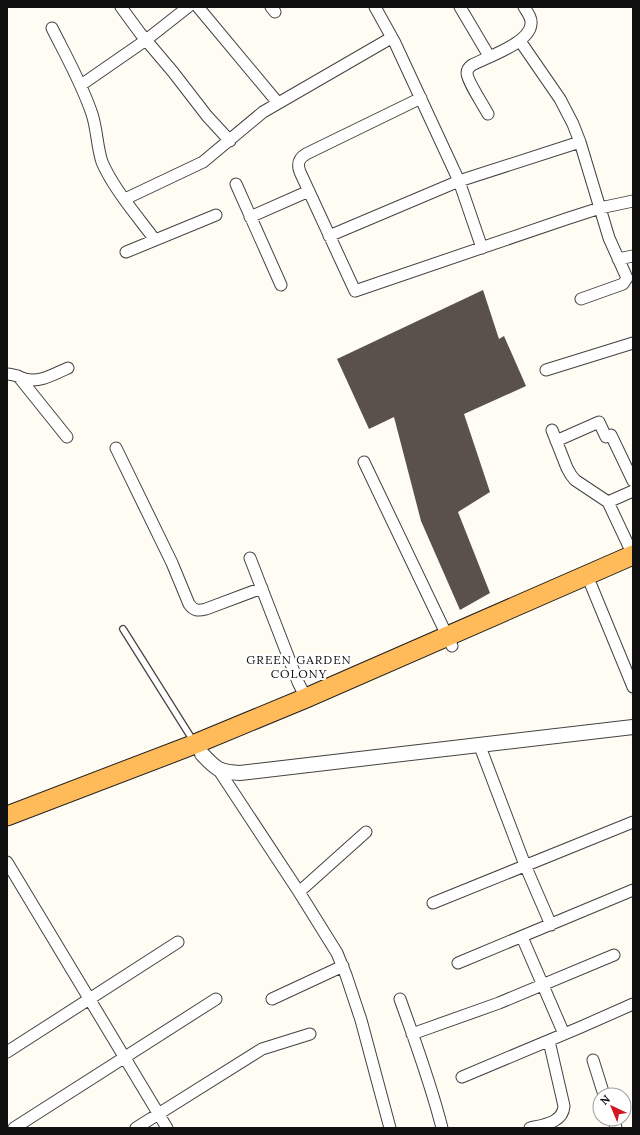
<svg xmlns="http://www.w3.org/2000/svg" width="640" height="1135" viewBox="0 0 640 1135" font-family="Lora,serif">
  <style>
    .building { fill: #5a514b }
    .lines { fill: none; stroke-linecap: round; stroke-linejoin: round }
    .service-casing { stroke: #434343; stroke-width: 8 }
    .minor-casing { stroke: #434343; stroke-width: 13 }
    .tertiary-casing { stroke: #434343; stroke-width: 16 }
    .trunk-casing { stroke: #212121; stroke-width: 21 }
    .service { stroke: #fff; stroke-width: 5.5 }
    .minor { stroke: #fff; stroke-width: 11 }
    .tertiary { stroke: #fff; stroke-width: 14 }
    .trunk { stroke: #ffba5a; stroke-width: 19 }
    .labels { text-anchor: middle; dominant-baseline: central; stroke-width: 4; stroke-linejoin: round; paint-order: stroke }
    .neighbourhood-label { font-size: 12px; letter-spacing: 1px; fill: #101010; stroke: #fff }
  </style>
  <rect width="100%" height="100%" fill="#fffdf3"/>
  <path class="building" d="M483,290L499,339L504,336L526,386L464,414L490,492L458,512L490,593L460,610L421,521L394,417L369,429L337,359Z"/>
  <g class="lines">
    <g class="service-casing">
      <path id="service" d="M123,629L194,742"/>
    </g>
    <g class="minor-casing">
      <path id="minor" d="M121,7L140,33L173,72L207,116L230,141
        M198,7L278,103
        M271,7L275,12
        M375,7L395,43L459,181L482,248
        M460,7L489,56
        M52,28C66,56 82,84 92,114C97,129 97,147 102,162C113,188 138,217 155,240
        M520,41L560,99L573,124L580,142L609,238L627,278L623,284L581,299
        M81,85L146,40L188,7
        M421,98L306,154C298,159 297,164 300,172L355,291L566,219L600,208L633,201
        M488,114C484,106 467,81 467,73C467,69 469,67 472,65C487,57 530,43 531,24C532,18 527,12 524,7
        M236,184L281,285
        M125,199L203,162L263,112L391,38
        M250,217L309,191
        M329,236L459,181L580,142
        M126,252L216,215
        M618,259L633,256
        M546,370L633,343
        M7,374C14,374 19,377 25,379C40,383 54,374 68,368
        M18,376L67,437
        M552,430L567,468L571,475L575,480L608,502L633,555
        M556,441L599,422L606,437L611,435L633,481
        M116,448L172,563L189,604C194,611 198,611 206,609L262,588
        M364,462L452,646
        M608,502L633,491
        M250,558L298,682L306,698
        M591,585L633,687
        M479,744L525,865L551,925
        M218,769L299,892L337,953L346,975L361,1020L390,1128
        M7,862L167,1128
        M299,892L366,832
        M433,903L633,822
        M522,937L564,1034
        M458,963L633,890
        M272,999L343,966
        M400,999C415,1041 431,1084 442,1128
        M412,1034L499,1003L614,955
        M7,1052L178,942
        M593,1060L604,1095
        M462,1077L581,1027L633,1004
        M614,1119L616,1128
        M14,1128L216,999
        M136,1128L262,1049L310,1034
        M530,1128C543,1125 563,1123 564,1106L549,1041"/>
    </g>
    <g class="tertiary-casing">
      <path id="tertiary" d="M202,754C216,769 219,772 240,773L633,727"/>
    </g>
    <g class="trunk-casing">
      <path id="trunk" d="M7,816L195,744L306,698L633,555"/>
    </g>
    <use href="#service" class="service"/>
    <use href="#minor" class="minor"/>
    <use href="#tertiary" class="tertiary"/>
    <use href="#trunk" class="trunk"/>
  </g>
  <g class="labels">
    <g class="neighbourhood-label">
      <text x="299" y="659">GREEN GARDEN<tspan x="299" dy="14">COLONY</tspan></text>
    </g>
  </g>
  <rect width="640" height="1135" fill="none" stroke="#101010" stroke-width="16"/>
  <g transform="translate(612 1107) rotate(316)"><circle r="19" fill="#ffffff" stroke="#9f9f9f"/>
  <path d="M0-3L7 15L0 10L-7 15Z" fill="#d21722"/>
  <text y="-6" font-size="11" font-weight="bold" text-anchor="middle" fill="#101010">N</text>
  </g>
</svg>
